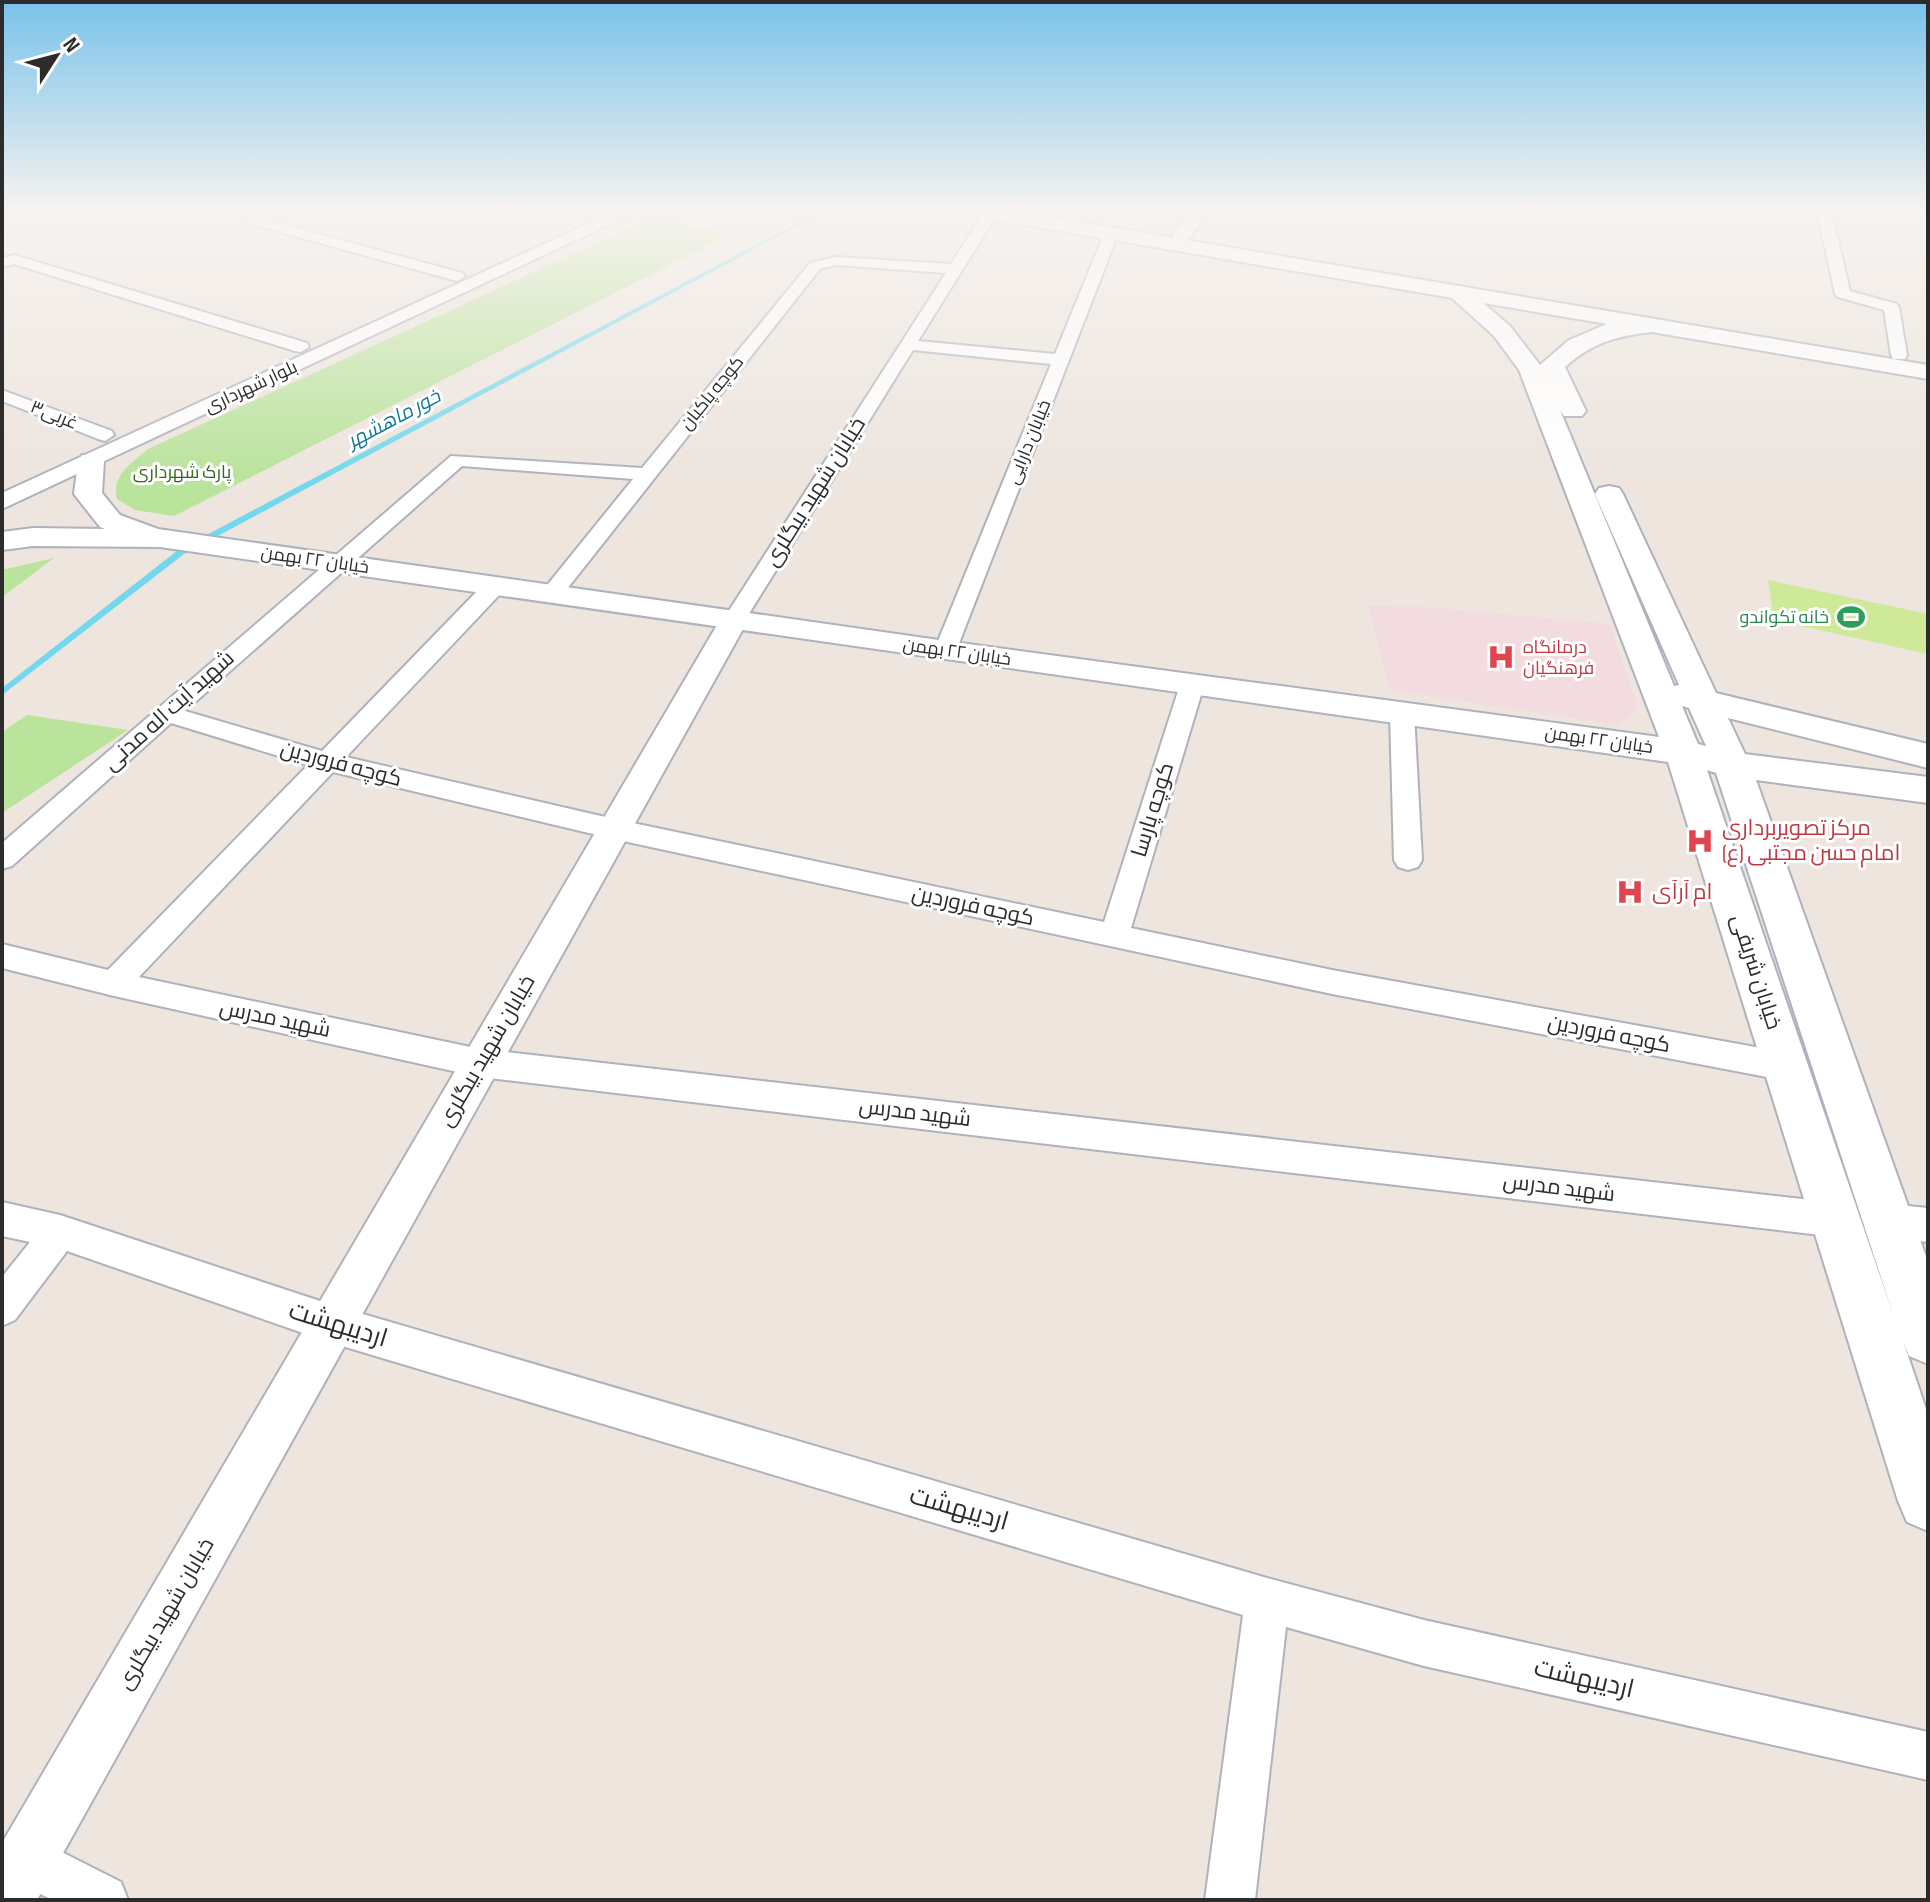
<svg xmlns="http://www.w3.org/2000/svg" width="1930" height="1902" viewBox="0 0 1930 1902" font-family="'Sofia Sans Condensed',Cairo,sans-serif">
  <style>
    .medical { fill: #f3dcdf }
    .green { fill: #bae39c }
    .pitch { fill: #ceea98 }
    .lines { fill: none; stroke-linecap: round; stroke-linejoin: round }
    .stream { fill: #73d8ed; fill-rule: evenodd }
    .minor-casing { stroke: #aeb2bc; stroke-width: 4 }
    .tertiary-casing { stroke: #aeb2bc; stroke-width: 4 }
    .secondary-casing { stroke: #aeb2bc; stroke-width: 4 }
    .minor { fill: #fff; fill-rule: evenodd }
    .tertiary { fill: #fff; fill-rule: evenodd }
    .secondary { fill: #fff; fill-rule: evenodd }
    .labels { text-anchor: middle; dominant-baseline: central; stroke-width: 6; stroke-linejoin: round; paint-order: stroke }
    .far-street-label { font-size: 18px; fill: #2c2c2c; stroke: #fff }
    .far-park-label { font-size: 18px; fill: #33691c; stroke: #fff }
    .far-leisure-label { font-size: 18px; fill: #27864d; stroke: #fff; text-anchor: end }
    .far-health-label { font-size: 18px; fill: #be3a42; stroke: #fff; text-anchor: start }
    .far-water-label { font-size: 20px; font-style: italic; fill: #0f789c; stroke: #fff }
    .street-label { font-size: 22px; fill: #2c2c2c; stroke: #fff }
    .health-label { font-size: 22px; fill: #be3a42; stroke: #fff; text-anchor: start }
    .near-street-label { font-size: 26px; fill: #2c2c2c; stroke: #fff }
  </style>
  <rect width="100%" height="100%" fill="#ede5de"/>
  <path class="medical" d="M1368,606L1425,607L1610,624L1638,710L1618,725L1389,690Z"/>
  <path class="green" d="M654,217L729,235L174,516L135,510L117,499C111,475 132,463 148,449Z
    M54,558L2,597V570Z
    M27,715L128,730L2,813V732Z"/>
  <path class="pitch" d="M1768,580L1928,614V654L1774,620Z"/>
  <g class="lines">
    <path class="stream" d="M820,211H826L184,554L2,695V688L178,550Z"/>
    <g class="minor-casing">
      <path id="minor" d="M985,211L998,213L918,341L1055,354L1104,234L1111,230L1118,234L954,656H938L934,651L1051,364L913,350L742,625H726L723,620L946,273L836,265L820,269L559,599H543L540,594L633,479L462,466L185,711L322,751L487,581L495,579L506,586L503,591L346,757L614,819L1104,922L1180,685L1183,680H1201L1204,685L1131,928L1332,970L1788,1053L1800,1057L1804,1067L1800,1077L1788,1081L1332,994L614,839L333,772L139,977L480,1049L1837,1203L1850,1208L1855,1220L1850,1232L1837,1237L480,1077L114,996L2,968V944L108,970L308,765L171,723L12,866L2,869V843L451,456L642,468L810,263L836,257L951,264Z
        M1817,211H1831L1850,291L1897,304L1899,307L1907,355L1905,359H1893L1891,355L1884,310L1838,297L1835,294Z
        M249,215L462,273L465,276L457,281L244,222V216Z
        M14,255L307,343L309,347L301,352L295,351L14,264L2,267V258Z
        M2,390L112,431L114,435L105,441L98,439L2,401Z
        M1402,705L1411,707L1414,713L1422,860L1418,867L1408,870L1398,867L1394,860L1390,713L1393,707Z
        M2,1202L60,1215L332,1305L1267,1578L1424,1620L1928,1732V1780L1424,1666L1286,1627L1255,1900H1205L1243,1615L332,1343L67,1251L15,1320L2,1326V1277L30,1242L2,1236Z
        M1888,1204L1928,1208V1242L1888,1238L1875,1233L1870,1221L1875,1209Z
        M26,1834L121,1882L128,1900H52L8,1877L2,1856L8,1841Z"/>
    </g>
    <g class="tertiary-casing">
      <path id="tertiary" d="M616,211H638L2,509V493Z
        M1194,211H1211L1187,240H1175L1172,236Z
        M734,612L744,614L748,620L37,1900H2V1843L720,620L724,614Z"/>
    </g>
    <g class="secondary-casing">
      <path id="secondary" d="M970,211H1014L1928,365V379L1652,332C1616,336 1592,343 1565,367L1586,411L1582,416H1564L1560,410L1674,686L1679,685L1595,494L1599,488L1609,486L1619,488L1623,494L1716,693L1928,744V768L1728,718L1745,754L1928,777V803L1756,780L1928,1262V1364L1909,1356L1903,1341L1928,1415V1531L1907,1522L1898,1501L1668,762L160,547L33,546L2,550V532L33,528L105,529L100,527L74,494L78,461L82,455H100L104,461L102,493L120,515L158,529L946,641L1659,737L1519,370L1494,336L1452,298L979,217ZM1483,303L1607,324L1569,340L1540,365L1510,326ZM1682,706L1689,708L1706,746L1698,744ZM1707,770L1716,773L1894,1317Z"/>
    </g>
    <use href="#minor" class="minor"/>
    <use href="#tertiary" class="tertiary"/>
    <use href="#secondary" class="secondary"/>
  </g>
  <linearGradient id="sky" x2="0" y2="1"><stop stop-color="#79c2ea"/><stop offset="0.44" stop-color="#f7f3f0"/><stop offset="1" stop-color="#f7f3f0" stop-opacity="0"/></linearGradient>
  <rect width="1930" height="477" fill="url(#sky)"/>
  <defs>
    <g id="stadium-bare" transform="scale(2.16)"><path d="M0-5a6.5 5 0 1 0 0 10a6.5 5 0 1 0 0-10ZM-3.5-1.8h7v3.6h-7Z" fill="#2e9e5b" stroke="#fff" stroke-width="2.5" paint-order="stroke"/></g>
    <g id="hospital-bare" transform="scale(2.16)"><path d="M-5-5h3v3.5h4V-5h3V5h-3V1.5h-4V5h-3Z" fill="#e0444e" stroke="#fff" stroke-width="2.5" paint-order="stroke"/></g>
  </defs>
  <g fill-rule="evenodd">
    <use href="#stadium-bare" x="1851" y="617"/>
    <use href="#hospital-bare" x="1501" y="657"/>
    <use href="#hospital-bare" x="1700" y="841"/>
    <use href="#hospital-bare" x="1630" y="892"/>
  </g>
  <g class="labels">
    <g class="far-street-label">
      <text transform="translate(251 387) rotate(-25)">بلوار شهرداری</text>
      <text transform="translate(712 393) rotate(-51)">کوچه پاکبان</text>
      <text transform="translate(54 415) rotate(22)">۳غربی</text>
      <text transform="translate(1029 442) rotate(-68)">خیابان دارایی</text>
      <text transform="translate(315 560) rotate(8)">خیابان ۲۲ بهمن</text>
      <text transform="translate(957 652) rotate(8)">خیابان ۲۲ بهمن</text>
      <text transform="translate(1599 740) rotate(8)">خیابان ۲۲ بهمن</text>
    </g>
    <g class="far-park-label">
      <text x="182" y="472">پارک شهرداری</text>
    </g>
    <g class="far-leisure-label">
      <text x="1829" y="617">خانه تکواندو</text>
    </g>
    <g class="far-health-label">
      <text x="1523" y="647">درمانگاه<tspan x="1523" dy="21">فرهنگیان</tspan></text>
    </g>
    <g class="far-water-label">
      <text transform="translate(394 419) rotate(-28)">خور ماهشهر</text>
    </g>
    <g class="street-label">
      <text transform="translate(815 492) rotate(-58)">خیابان شهید بیگلری</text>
      <text transform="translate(169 711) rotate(-42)">شهید آیت اله مدنی</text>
      <text transform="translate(341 764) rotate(15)">کوچه فروردین</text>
      <text transform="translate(1153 810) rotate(-73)">کوچه پارسا</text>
      <text transform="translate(973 906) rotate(12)">کوچه فروردین</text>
      <text transform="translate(1756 972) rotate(72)">خیابان شریفی</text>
      <text transform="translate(275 1019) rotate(12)">شهید مدرس</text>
      <text transform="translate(1609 1034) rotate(11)">کوچه فروردین</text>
      <text transform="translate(487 1051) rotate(-60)">خیابان شهید بیگلری</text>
      <text transform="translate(915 1113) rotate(7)">شهید مدرس</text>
      <text transform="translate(1559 1188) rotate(7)">شهید مدرس</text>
      <text transform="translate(166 1614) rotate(-60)">خیابان شهید بیگلری</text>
    </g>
    <g class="health-label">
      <text x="1722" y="828">مرکز تصویربرداری<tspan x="1722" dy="25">امام حسن مجتبی (ع)</tspan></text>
      <text x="1652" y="892">ام آرآی</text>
    </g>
    <g class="near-street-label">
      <text transform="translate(338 1325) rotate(17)">اردیبهشت</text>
      <text transform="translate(959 1509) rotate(16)">اردیبهشت</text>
      <text transform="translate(1584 1679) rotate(13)">اردیبهشت</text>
    </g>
  </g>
  <rect width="1930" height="1902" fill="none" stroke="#2c2c2c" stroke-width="8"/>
  <g transform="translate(56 56) rotate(54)" stroke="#ffffff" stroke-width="6" paint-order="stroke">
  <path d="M0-6L14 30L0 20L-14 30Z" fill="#2c2c2c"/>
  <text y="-12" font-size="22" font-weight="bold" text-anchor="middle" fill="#2c2c2c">N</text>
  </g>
</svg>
